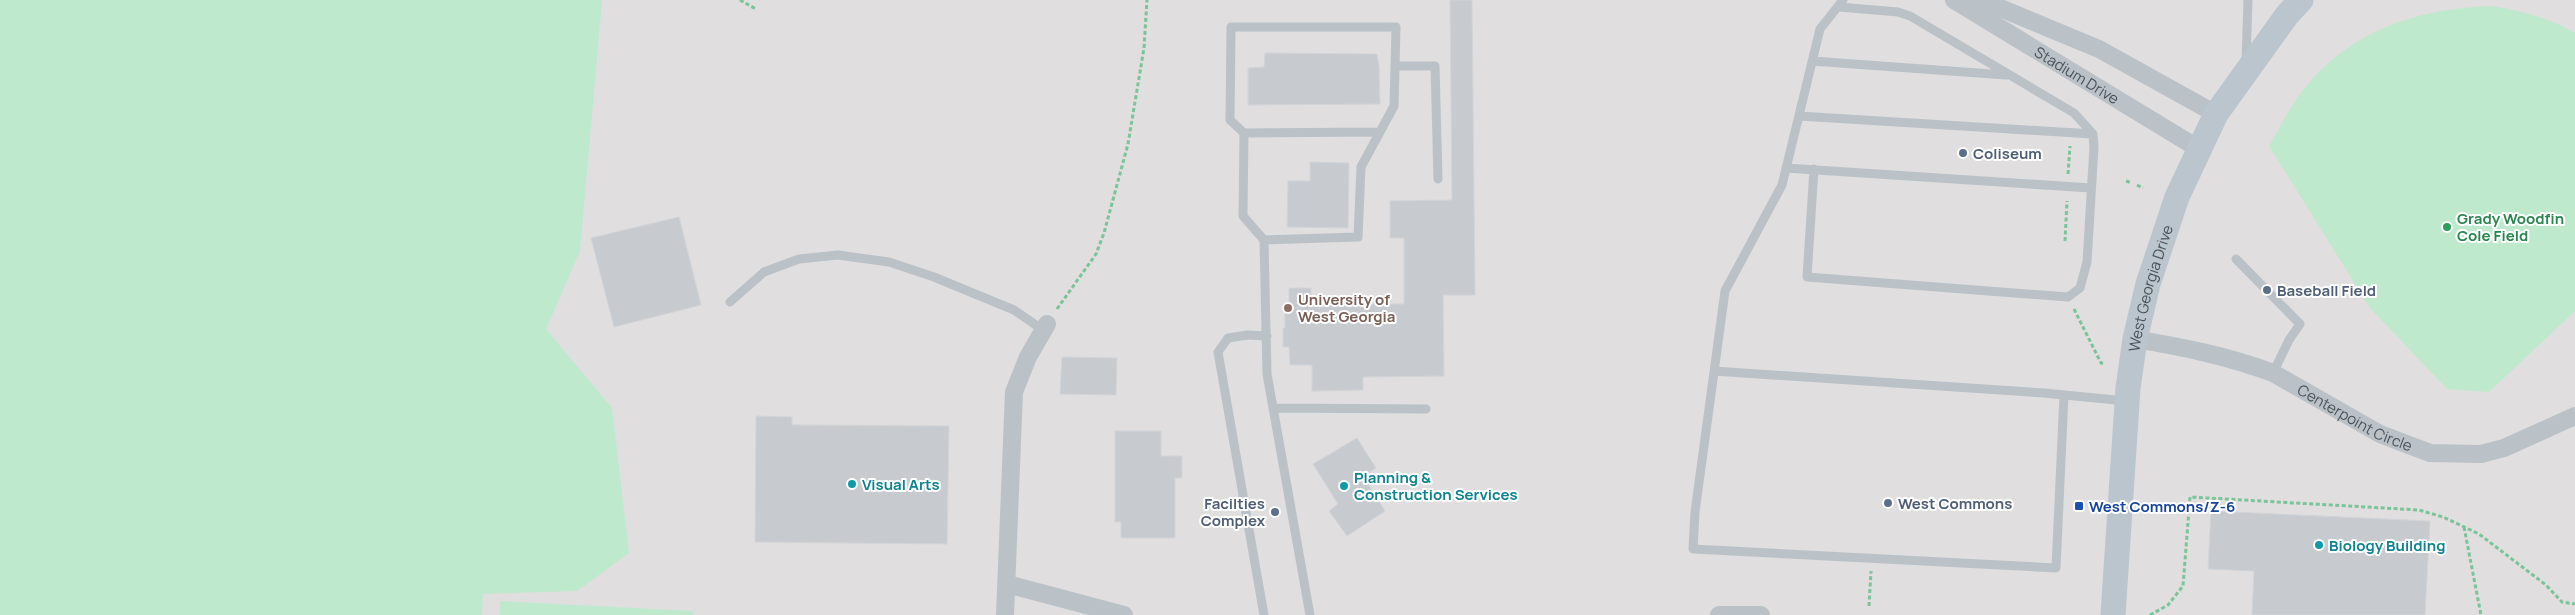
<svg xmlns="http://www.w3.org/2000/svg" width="2575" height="615" viewBox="0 0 2575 615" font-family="Manrope,sans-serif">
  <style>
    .education { fill: #e0dede }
    .green { fill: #bfe9cc }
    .building { fill: #c7cacf; stroke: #d1d4d8 }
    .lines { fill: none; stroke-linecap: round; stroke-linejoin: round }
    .path { stroke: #7ac49a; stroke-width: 3; stroke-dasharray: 4 2.5; stroke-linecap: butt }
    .lane { stroke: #bac2c8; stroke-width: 9 }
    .street { stroke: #bac2c8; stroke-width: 18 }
    .secondary { stroke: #bac5cd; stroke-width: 25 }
    .service-dot { fill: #5c6f8a; stroke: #fff; stroke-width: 2 }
    .leisure-dot { fill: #2e9e5b; stroke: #fff; stroke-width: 2 }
    .education-dot { fill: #8d6e63; stroke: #fff; stroke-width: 2 }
    .culture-dot { fill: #0f9aa8; stroke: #fff; stroke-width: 2 }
    .transit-dot { fill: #1a4fb4; stroke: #fff; stroke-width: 2 }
    .labels { text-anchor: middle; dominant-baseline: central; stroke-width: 4; stroke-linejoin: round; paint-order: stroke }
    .street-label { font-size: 15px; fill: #475158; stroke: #fff }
    .service-label { font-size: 15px; font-weight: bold; fill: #4e5e75; stroke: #fff; text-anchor: start }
    .leisure-label { font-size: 15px; font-weight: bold; fill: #27864d; stroke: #fff; text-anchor: start }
    .education-label { font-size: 15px; font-weight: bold; fill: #785e54; stroke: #fff; text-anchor: start }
    .culture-label { font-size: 15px; font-weight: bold; fill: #0d838f; stroke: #fff; text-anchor: start }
    .transit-label { font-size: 15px; font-weight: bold; fill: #164399; stroke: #fff; text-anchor: start }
  </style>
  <rect width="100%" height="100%" fill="#efeded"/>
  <path class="education" d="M0,0H2575V615H0Z"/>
  <path class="green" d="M0,0H602L580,251L546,329L612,408L629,553L577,591L483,594L482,615H0Z
    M2492,6C2522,11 2549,18 2575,33V311L2489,392L2447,389L2370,308L2269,146C2278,131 2286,114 2296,100C2344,32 2413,9 2492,6Z
    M500,601L693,611V615H500Z"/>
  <path class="building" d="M1450,0H1472L1475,295H1443L1444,376L1363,377V390L1312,391V365H1290L1289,347H1283V328H1285V305H1289V288H1311V304H1404V238H1390V201L1452,200Z
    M1265,53L1377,54L1379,66L1380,104L1248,105V68L1264,67Z
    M1310,162L1349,163L1348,228L1287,227L1288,181H1310Z
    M679,217L701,305L614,327L591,238Z
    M1062,357L1117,358L1116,395L1060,394Z
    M756,416L792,417V425L949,426L947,544L755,542Z
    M1115,431H1161V456H1182V478H1175V538H1121V522H1115Z
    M1357,438L1376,468L1363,476L1385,511L1347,536L1329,511L1338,504L1313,464Z
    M2211,511L2430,521L2425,615H2252L2254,571L2208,569Z"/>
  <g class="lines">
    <path class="path" d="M740,0L756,9
      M2068,174L2070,146
      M2126,181L2132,183
      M2137,185L2143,188
      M2065,241L2067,201
      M1057,309L1096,254L1104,233L1128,144L1144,48L1147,0
      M2074,309L2101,363L2104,364
      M2464,527L2481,615
      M1869,606L1871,571
      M2150,615L2168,605L2183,586L2190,497L2419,510L2443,517L2479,534L2546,585L2562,602L2575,604"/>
    <path class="lane" d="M1843,0L1820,29L1782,185L1725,291L1695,512L1693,549L2056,568L2064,395
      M1812,61L2006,75
      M2246,62L2248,0
      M1395,66H1435L1438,179
      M1799,116L2093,134
      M1244,133L1380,132
      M1786,168L2091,188
      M1814,169L1807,277L2068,297L2080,288L2087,262L2094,147L2093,134L2074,113L1910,16L1898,12L1839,7
      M1264,240L1358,237L1361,167L1394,106L1396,27H1231L1230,120L1244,133L1243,216L1264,240L1267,374L1310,615
      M2236,259L2300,324L2289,340L2273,373
      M730,302L764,272L799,259L838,255L889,262L934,277L1014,310L1043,330
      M1714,371L2044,393L2126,401
      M1273,408L1426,409
      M1264,615L1218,352L1228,338L1247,335L1267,336"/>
    <g class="street">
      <path id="s1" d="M1954,0L2199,149"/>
      <path d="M1981,0L2099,49L2216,114"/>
      <path id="s2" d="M2135,339C2182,347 2228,356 2273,373L2380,434L2430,453L2481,454L2504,448L2575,416"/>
      <path d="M1007,584L1124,615"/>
      <path d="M1005,615L1014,392L1028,357L1047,324"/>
      <path d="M1719,615H1761"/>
    </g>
    <path class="secondary" id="s3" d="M2113,615L2128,388L2135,339L2148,284L2177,197L2216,114L2287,15L2301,0"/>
  </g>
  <g class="service-dot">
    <circle cx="1963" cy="153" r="5"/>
    <circle cx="2267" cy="290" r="5"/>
    <circle cx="1888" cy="503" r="5"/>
    <circle cx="1275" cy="512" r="5"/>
  </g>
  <circle class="leisure-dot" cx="2447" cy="227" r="5"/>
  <circle class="education-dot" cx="1288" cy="308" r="5"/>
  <g class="culture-dot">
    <circle cx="852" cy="484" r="5"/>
    <circle cx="1344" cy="486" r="5"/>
    <circle cx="2319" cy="545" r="5"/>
  </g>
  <rect class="transit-dot" x="2074" y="501" width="10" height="10" rx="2.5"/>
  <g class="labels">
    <g class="street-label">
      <text stroke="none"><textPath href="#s1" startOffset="144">Stadium Drive</textPath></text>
      <text stroke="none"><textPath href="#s3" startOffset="330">West Georgia Drive</textPath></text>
      <text stroke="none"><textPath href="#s2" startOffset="236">Centerpoint Circle</textPath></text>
    </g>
    <g class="service-label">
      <text x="1973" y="153">Coliseum</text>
      <text x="2277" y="290">Baseball Field</text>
      <text x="1265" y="503" text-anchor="end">Facilties<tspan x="1265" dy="17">Complex</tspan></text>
      <text x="1898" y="503">West Commons</text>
    </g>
    <g class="leisure-label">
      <text x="2457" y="218">Grady Woodfin<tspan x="2457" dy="17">Cole Field</tspan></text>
    </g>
    <g class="education-label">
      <text x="1298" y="299">University of<tspan x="1298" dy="17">West Georgia</tspan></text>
    </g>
    <g class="culture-label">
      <text x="1354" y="477">Planning &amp;<tspan x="1354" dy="17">Construction Services</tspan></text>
      <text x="862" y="484">Visual Arts</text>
      <text x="2329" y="545">Biology Building</text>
    </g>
    <g class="transit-label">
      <text x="2089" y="506">West Commons/Z-6</text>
    </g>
  </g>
</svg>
